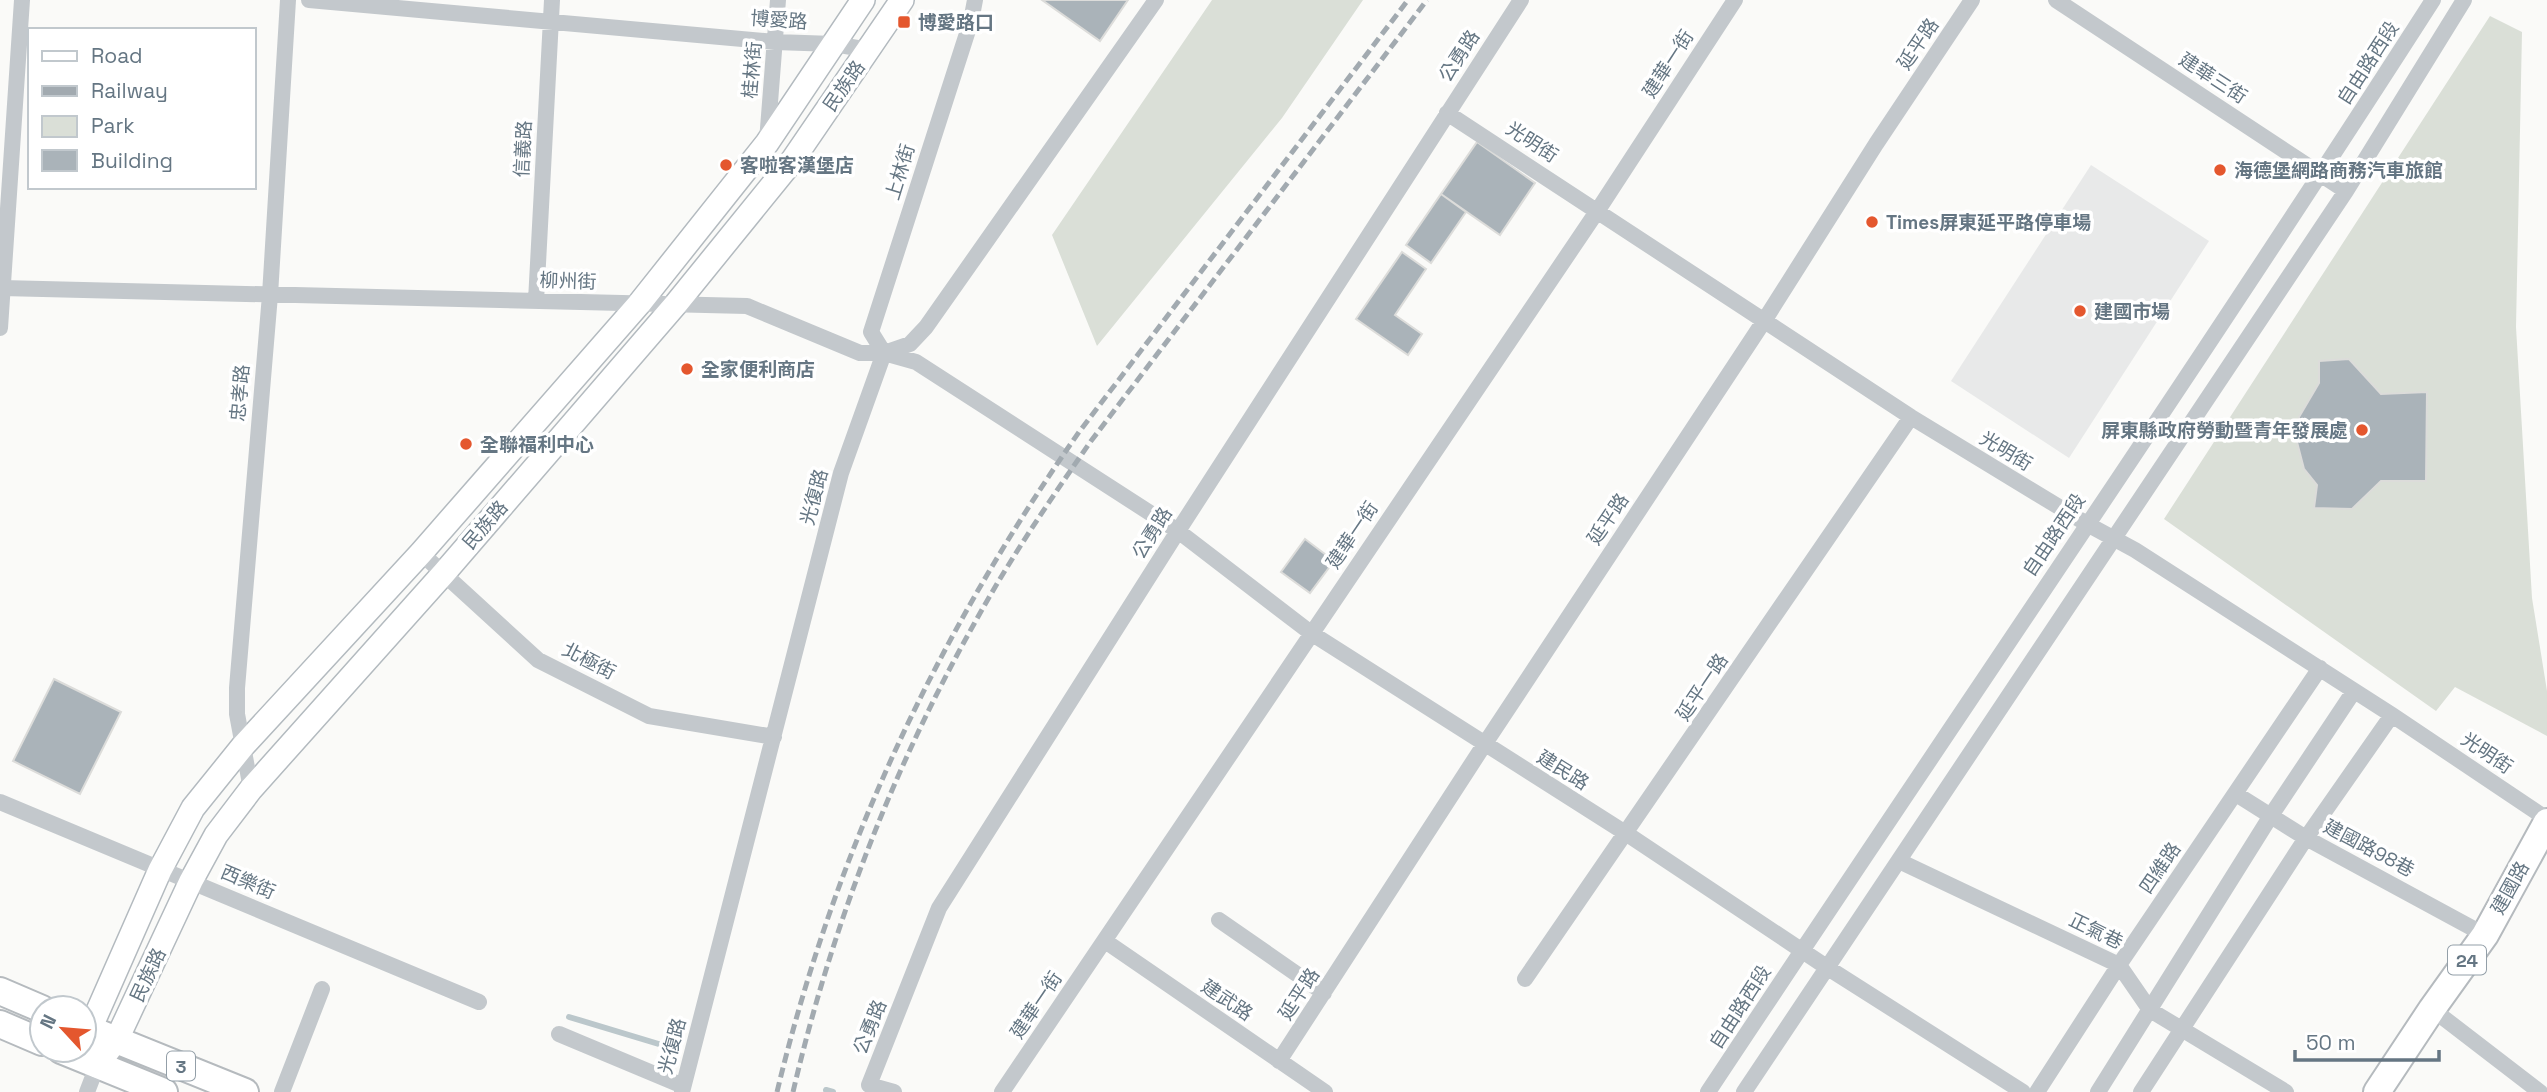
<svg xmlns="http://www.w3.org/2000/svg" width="2547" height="1092" viewBox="0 0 2547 1092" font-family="'Space Grotesk','Noto Sans TC',sans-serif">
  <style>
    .built { fill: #e8e9e9 }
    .green { fill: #dadfd7 }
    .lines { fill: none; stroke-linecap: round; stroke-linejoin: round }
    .stream { stroke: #bbc7cb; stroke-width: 6 }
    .building { fill: #aab3b9; stroke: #dcdcda; stroke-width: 2 }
    .secondary-casing { stroke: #b3babf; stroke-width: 26 }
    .primary-casing { stroke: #b5babe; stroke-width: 30 }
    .street { stroke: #c3c8cc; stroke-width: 16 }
    .secondary { stroke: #fff; stroke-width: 23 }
    .primary { stroke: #fff; stroke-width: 26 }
    .rail { stroke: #a2aab0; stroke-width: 5; stroke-dasharray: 10 5; stroke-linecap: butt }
    .poi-dot { fill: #e4572e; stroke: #fff; stroke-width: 2.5 }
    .labels { text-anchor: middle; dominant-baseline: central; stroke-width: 7; stroke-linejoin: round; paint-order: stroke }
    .shield { fill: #fff; stroke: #939fa8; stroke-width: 2 }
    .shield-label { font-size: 18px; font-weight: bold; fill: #657683 }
    .street-label { font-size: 19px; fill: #657683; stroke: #fff }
    .poi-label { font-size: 19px; font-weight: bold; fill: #657683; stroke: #fff; text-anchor: start }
  </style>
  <rect width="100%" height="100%" fill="#fafaf8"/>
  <path class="built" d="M2091,165L2209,241L2069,458L1951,381Z"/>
  <path class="green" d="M1212,0H1363L1282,118L1097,346L1052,235Z
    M2490,16L2522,32L2516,327L2532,598L2547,691V736L2455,687L2436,711L2164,519Z"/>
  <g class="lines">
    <path class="stream" d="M569,1017L662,1045
      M826,1090L833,1092"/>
  </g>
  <path class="building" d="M1042,0H1128L1100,41Z
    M1477,142L1535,183L1500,235L1441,194Z
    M1441,194L1466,212L1431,263L1406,245Z
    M1402,252L1426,269L1395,315L1422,334L1408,355L1356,319Z
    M2349,359L2381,394L2427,392L2426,481H2381L2352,509L2314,508L2317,485L2304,469L2297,442L2299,417L2319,383V361Z
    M1305,539L1334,561L1310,593L1281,572Z
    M54,679L121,712L80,794L13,761Z"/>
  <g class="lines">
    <g class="secondary-casing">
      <path id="secondary" d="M93,1046L90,1029L160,870L193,808L243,746L421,553L639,304L767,143L863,0
        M97,1066L117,1039L191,881L216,835L251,789L444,573L676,304L792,161L902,0"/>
    </g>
    <g class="primary-casing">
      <path id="primary" d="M0,991L42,1009
        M0,1024L42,1042
        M84,1027L245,1092
        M61,1050L164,1092
        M2377,1092L2432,1009L2485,935L2547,822"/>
    </g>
    <path class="street" d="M309,0L775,42L834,44L869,50
      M2056,0L2346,191
      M1447,113L1911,417L2087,524L2135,550L2392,715L2547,819
      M767,141L778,0
      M2,288L747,306L860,353H884L916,362L1178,531L1311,633L1627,834L1828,968L2023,1092
      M536,301L552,0
      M0,328L22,0
      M884,353L871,332L971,21L975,0
      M421,553L538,660L649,716L774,737
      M251,789L237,714V688L270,295L288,0
      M2236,794L2306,838L2485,935
      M0,802L479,1002
      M1899,861L2119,965L2150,1010L2286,1092
      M1219,920L1324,993
      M1105,941L1325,1092
      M1525,979L1911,417
      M2432,1009L2540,1092
      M559,1034L683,1086
      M1279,1061L1484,745L1764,321L1876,144L1972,0
      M87,1092L97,1066
      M282,1092L322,989
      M682,1092L841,473L884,353L910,344L926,327L1156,0
      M894,1092L869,1085L939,908L1178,531L1521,0
      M1002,1092L1598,210L1735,0
      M1708,1092C1949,728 2197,368 2433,0
      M1744,1092L2346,191L2464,0
      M2037,1092L2119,965L2320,668
      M2098,1092L2272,814L2354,691
      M2141,1092L2306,838L2392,715"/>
    <use href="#secondary" class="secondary"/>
    <use href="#primary" class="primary"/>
    <path class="rail" d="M777,1092C835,851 937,635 1079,432L1408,0
      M793,1092C831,929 892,770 974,624C1009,560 1050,500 1091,441L1427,0"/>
  </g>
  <g class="poi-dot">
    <rect x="897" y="15" width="14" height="14" rx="3.5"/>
    <circle cx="726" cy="165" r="7"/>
    <circle cx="2220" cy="170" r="7"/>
    <circle cx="1872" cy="222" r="7"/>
    <circle cx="2080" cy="311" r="7"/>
    <circle cx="687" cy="369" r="7"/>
    <circle cx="2362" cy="430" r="7"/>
    <circle cx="466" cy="444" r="7"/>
  </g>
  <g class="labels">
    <g class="shield">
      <rect x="2448" y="945.5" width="38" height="29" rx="5"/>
      <rect x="167" y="1051.5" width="28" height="29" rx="5"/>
    </g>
    <g class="shield-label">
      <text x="2467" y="960">24</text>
      <text x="181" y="1066">3</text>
    </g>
    <g class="street-label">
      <text transform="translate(779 20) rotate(4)">博愛路</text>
      <text transform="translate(1918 44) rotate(-56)">延平路</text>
      <text transform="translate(1459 56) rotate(-57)">公勇路</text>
      <text transform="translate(2368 63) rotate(-57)">自由路西段</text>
      <text transform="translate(1668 64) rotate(-57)">建華一街</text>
      <text transform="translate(752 70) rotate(-85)">桂林街</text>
      <text transform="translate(2213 78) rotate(33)">建華三街</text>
      <text transform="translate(844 86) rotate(-55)">民族路</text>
      <text transform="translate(1532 142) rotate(33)">光明街</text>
      <text transform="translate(523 149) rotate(-87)">信義路</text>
      <text transform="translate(900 172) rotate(-73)">上林街</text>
      <text transform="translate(568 281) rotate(2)">柳州街</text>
      <text transform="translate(240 393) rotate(-85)">忠孝路</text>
      <text transform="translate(2006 451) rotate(31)">光明街</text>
      <text transform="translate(814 497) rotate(-75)">光復路</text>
      <text transform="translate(1608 519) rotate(-56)">延平路</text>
      <text transform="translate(485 525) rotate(-49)">民族路</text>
      <text transform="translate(1152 533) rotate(-58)">公勇路</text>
      <text transform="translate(1352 535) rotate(-56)">建華一街</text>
      <text transform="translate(2054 535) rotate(-56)">自由路西段</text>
      <text transform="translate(589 661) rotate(27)">北極街</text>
      <text transform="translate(1702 687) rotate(-56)">延平一路</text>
      <text transform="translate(2487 753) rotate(34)">光明街</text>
      <text transform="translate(1563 770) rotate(32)">建民路</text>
      <text transform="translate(2369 848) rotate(28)">建國路98巷</text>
      <text transform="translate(2160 868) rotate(-56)">四維路</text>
      <text transform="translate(248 882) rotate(23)">西樂街</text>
      <text transform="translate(2510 888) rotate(-61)">建國路</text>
      <text transform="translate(2096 931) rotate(26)">正氣巷</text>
      <text transform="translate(148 975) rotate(-65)">民族路</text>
      <text transform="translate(1299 994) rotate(-57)">延平路</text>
      <text transform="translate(1227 1000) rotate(34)">建武路</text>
      <text transform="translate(1036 1005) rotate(-56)">建華一街</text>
      <text transform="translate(1740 1007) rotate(-57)">自由路西段</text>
      <text transform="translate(870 1027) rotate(-68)">公勇路</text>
      <text transform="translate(672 1046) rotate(-75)">光復路</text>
    </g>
    <g class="poi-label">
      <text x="918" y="22">博愛路口</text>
      <text x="740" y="165">客啦客漢堡店</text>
      <text x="2234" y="170">海德堡網路商務汽車旅館</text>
      <text x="1886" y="222">Times屏東延平路停車場</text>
      <text x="2094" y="311">建國市場</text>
      <text x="701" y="369">全家便利商店</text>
      <text x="2348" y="430" text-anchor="end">屏東縣政府勞動暨青年發展處</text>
      <text x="480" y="444">全聯福利中心</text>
    </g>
  </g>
  <rect x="28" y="28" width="228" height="161" fill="#ffffff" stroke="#c1c8cd" stroke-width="2"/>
  <rect x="42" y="51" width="35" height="10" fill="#ffffff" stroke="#c1c8cd" stroke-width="2"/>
  <text x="91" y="63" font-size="21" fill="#657683">Road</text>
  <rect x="42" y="86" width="35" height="10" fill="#a2aab0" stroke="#c1c8cd" stroke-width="2"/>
  <text x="91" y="98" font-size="21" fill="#657683">Railway</text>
  <rect x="42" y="116" width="35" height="21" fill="#dadfd7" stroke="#c1c8cd" stroke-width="2"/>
  <text x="91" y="133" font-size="21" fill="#657683">Park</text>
  <rect x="42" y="150" width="35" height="21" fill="#aab3b9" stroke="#c1c8cd" stroke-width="2"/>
  <text x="91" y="168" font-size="21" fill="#657683">Building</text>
  <g transform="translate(63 1029) rotate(296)"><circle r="33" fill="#ffffff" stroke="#c1c8cd" stroke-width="2"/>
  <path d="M0-5L12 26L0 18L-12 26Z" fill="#e4572e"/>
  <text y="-10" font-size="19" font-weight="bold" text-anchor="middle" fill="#657683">N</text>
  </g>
  <path d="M2295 1050v10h144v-10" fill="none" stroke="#657683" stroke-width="3.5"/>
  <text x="2306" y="1050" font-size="21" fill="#657683" stroke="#ffffff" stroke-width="5" paint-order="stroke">50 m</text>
</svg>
